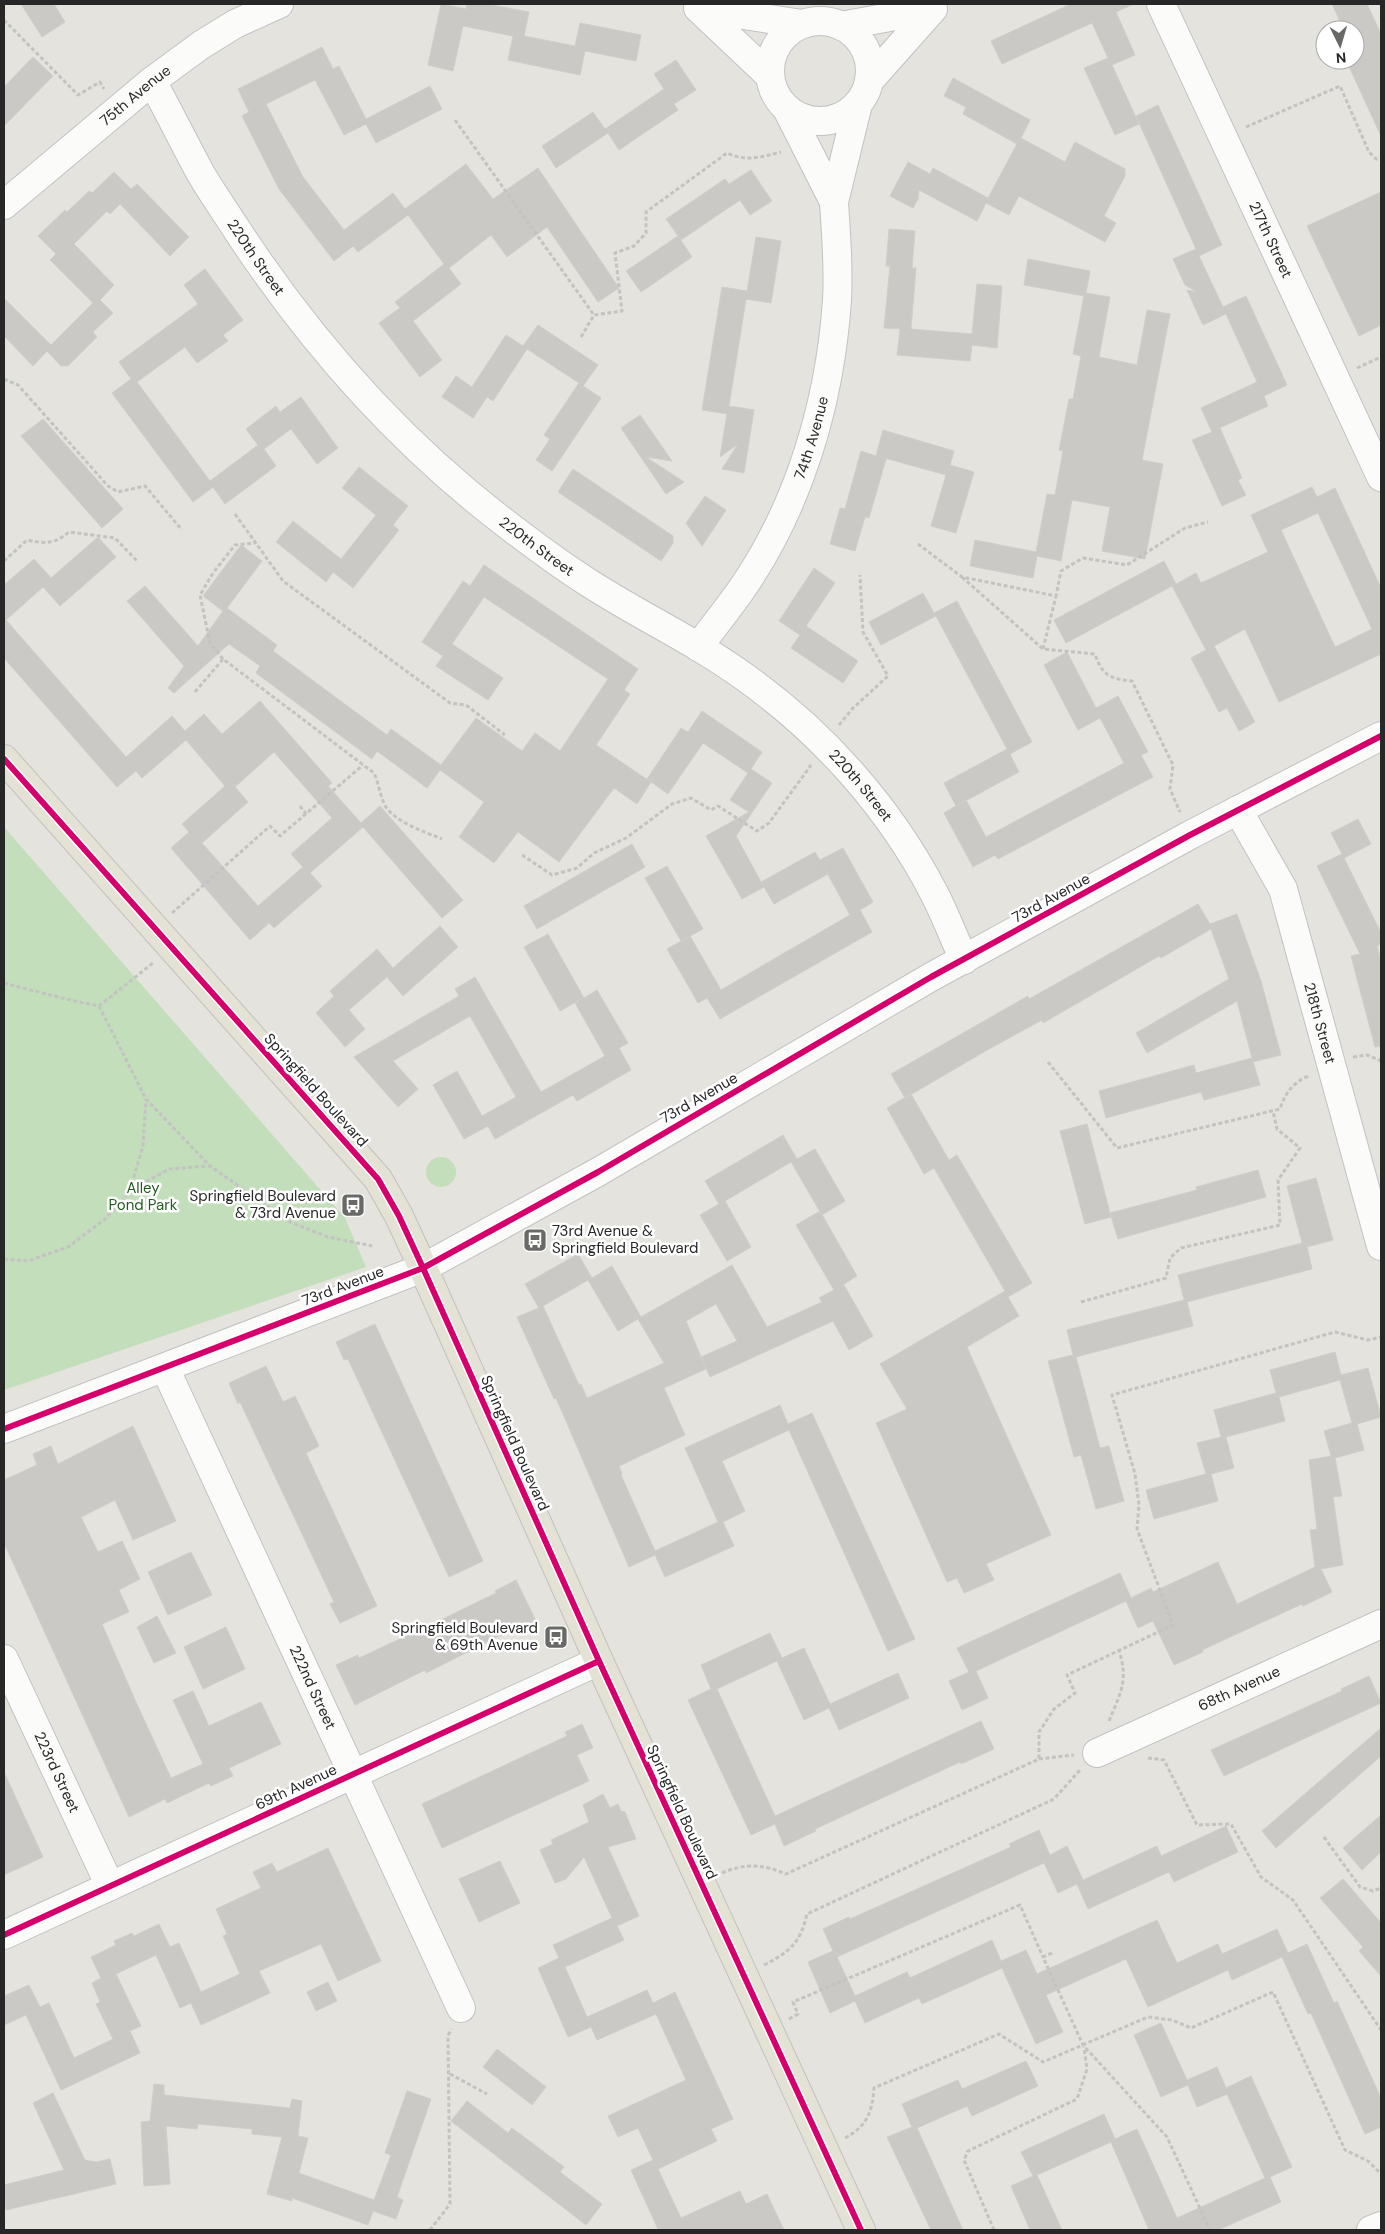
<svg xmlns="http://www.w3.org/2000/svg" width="1385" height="2234" viewBox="0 0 1385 2234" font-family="'DM Sans',sans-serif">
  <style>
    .green { fill: #c2deba }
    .building { fill: #cac9c5; stroke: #cfceca; fill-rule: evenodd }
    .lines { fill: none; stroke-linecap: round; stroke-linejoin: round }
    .minor-casing { stroke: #c3c2c3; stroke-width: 30 }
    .major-casing { stroke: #c2c1c0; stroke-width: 30 }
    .path { stroke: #c3c3c2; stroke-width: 3; stroke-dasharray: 4 2.5; stroke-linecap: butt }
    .minor { stroke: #fbfbfa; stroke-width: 28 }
    .major { stroke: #e3e2d4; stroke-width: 28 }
    .cycleway-casing { stroke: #fff; stroke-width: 9 }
    .cycleway { stroke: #d6006c; stroke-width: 6 }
    .labels { text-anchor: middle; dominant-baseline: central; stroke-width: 5; stroke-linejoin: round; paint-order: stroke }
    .street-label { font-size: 15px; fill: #272727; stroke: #fff }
    .park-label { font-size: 15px; fill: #235b20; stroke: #fff }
    .poi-label { font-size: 15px; fill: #272727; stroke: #fff; text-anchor: end }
  </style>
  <rect width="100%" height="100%" fill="#e4e3de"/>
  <path class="green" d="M4,827L345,1218L366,1267L4,1390Z
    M426 1172a15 15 0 1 1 30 0a15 15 0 1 1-30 0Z"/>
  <path class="building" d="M21,4H54L65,22L42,37Z
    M441,4L466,9L467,4H487L529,12L524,36L575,46L580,23L641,35L636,61L585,51L580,75L508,60L513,36L463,26L453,71L428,65Z
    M1071,4H1134L1116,12L1135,55L1112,65L1139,124L1115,135L1084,68L1108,58L1092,23L1002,64L991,41Z
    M1332,4H1367L1381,34V136L1346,60H1358L1355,53V30H1344Z
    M322,47L333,69L339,66L366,119L430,86L442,109L376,143L366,124L344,135L315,80L266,104L303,177L344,230L393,193L405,209L466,164L493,199L538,168L619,288L598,302L547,227L507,257L491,235L449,268L461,284L413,321L442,360L420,377L379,323L400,308L395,302L444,264L408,215L358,252L353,246L334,261L279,189L242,116L249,112L238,89Z
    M33,57L53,76L4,126V87Z
    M676,60L696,90L674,104L678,110L619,150L608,133L556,168L542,146L593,112L605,129L664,89L654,74Z
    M953,78L1030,120L1021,138L1065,162L1075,142L1125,169V176L1104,216L1116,223L1105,242L1019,196L1009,215L986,203L977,221L919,190L918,199L913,208L890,196L908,162L930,174L933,168L988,198L1017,144L963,114L966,107L944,96Z
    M1158,105L1222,245L1199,256L1223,307L1246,296L1287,385L1264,396L1263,394L1268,406L1217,429L1220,428L1242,478L1238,480L1246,495L1222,506L1192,440L1212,432L1201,408L1257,382L1226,314L1203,325L1187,290L1197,292L1185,285L1173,259L1196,249L1136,116Z
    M751,170L772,201L750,215L740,200L681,240L666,219L725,179L729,184Z
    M114,172L131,189L137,184L189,237L170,256L120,204L110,214L107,211L74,244L114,285L100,300L113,313L93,332L97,337L68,366H61L47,351L33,366L4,336V298L51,345L93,303L50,260L56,254L38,236L65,210L67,212L89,191L92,193Z
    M1381,192V325L1359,336L1307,226Z
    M889,229L915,231L912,268H916L911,329L972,334L977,284L1002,286L997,348L972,345L970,361L897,355L900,329L884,328L890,266H886Z
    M678,236L692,257L641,292L626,271Z
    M756,237L781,241L771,303L746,299L729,406L754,410L744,473L722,469L738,444L720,457L727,414L702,410L722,287L747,291Z
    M1028,259L1090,271L1086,293L1110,297L1099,357L1137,365L1147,310L1170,314L1142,460L1163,464L1145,559L1102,551L1110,507L1072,500L1061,561L1037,556L1033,578L970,566L975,540L1036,552L1047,494L1055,495L1063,451L1059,450L1069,399H1073L1081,356L1073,354L1084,296L1024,285Z
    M205,269L243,320L223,335L228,341L197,363L185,347L137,382L210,481L258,445L246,429L276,406L280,412L301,397L338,448L317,464L291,429L264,449L276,466L225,504L213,487L193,502L112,393L131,379L119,362L198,304L184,285Z
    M538,325L598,365L583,386L601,398L552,471L536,460L550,439L544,435L579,383L527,349L493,401L487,397L473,418L442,397L456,376L472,387L506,335L523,346Z
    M640,415L672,461L646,457L684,482L666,494L621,428Z
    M43,419L123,509L102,528L21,436Z
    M883,430L954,451L950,465L974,472L956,533L931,526L946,475L881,457L886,459L869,518L865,517L855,551L830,544L840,508L845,509L861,451L876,456Z
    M359,467L408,506L393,525L399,530L353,588L333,572L326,582L276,542L293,521L341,559L376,515L342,488Z
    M573,469L673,536V543L661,561L558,492Z
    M1312,487L1317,497L1335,488L1381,588V654L1279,702L1245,629L1214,646L1255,722L1239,731L1227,708L1219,712L1191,658L1206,650L1172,586L1066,643L1054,620L1164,561L1176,584L1196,573L1201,583L1268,552L1251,515ZM1318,513L1372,629L1335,647L1281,530Z
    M705,496L726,510L702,546L686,523Z
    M98,537L116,557L60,606L43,587L6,620L126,757L172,716L185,731L204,714L222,734L260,701L332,783L328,786L361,823L380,806L463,900L442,918L363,827L310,873L322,886L274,928L269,923L250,940L171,848L189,832L182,824L225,786L186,740L142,778L136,771L117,787L4,658V585L34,559L51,578ZM274,752L332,818L291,854L303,867L258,906L202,843L248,802L235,787Z
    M241,545L262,561L227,608L277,645L273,651L350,708L387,735L391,729L441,765L476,718L522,751L535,733L560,751L608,679L484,597L452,644L503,678L488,700L436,666L443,656L422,642L463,581L470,586L484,565L638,669L624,690L630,694L596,745L651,782L637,804L614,788L559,862L518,832L494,863L459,837L484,802L440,770L427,788L377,751L372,759L256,673L260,666L229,644L174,693L168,688L184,666L127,601L145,586L198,646L223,611L203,596Z
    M814,568L835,583L806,626L858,661L843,683L791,648L800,635L779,621Z
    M923,593L934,613L957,601L1032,742L1010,754L1019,772L956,806L944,783L1007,749L936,616L881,645L869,622Z
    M1067,652L1096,708L1118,696L1148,752L1141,755L1153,777L998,859L995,855L973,867L944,813L966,800L986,837L1124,763L1100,718L1078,730L1044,665Z
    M702,711L762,752L751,769L772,783L736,836L761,882L815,852L828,874L774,904L764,887L742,899L706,836L749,812L730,800L748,773L703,743L668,794L647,779L681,728L688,732Z
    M1358,819L1371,844L1344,858L1381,933V944L1377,946L1381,962V1046L1375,1047L1351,956L1360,954L1317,866L1342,854L1331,833Z
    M632,844L645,867L537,929L524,906Z
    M843,848L873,902L860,910L872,932L720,1019L707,998L698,1003L667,949L690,936L721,990L779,956L850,915L820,860Z
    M667,866L703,929L681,941L645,878Z
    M1198,904L1210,924L1237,914L1261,981L1281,1055L1253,1062L1237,1001L1147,1053L1136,1033L1229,979L1211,929L1161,958L1159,956L1043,1023L1042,1020L989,1049L905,1098L891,1074L1028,996L1029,999Z
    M440,926L458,947L403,996L387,977L349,1010L365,1029L345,1047L316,1013L334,996L330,991L377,949L393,968Z
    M548,934L584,998L597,990L628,1043L619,1048L631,1070L577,1101L573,1095L495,1139L488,1126L464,1139L433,1085L457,1071L482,1116L516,1097L470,1016L393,1061L418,1089L398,1107L354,1057L459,996L455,989L475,977L541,1092L605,1056L575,1003L581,999L560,1011L524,947Z
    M1252,1058L1260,1085L1204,1100L1201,1092L1106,1118L1099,1091L1194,1065L1196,1073Z
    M911,1094L949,1160L957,1155L1032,1283L1008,1297L1019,1316L967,1347L1051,1535L986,1564L994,1580L964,1593L957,1578L947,1582L876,1423L907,1409L880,1364L1005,1291L934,1168L924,1174L887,1108Z
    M1087,1124L1111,1217L1085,1224L1060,1131Z
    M783,1135L797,1159L815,1149L845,1201L822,1215L791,1162L725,1201L751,1247L727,1261L700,1215L719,1204L705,1181Z
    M1258,1170L1266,1197L1118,1239L1110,1213L1197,1190L1196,1187Z
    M1316,1178L1333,1240L1307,1247L1312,1269L1187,1302L1193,1326L1076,1357L1100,1448L1109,1446L1124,1501L1096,1509L1081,1455L1074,1457L1048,1361L1073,1355L1067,1330L1184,1300L1178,1275L1302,1243L1287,1186Z
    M820,1211L857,1276L841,1286L844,1285L873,1336L849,1350L833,1321L710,1377L701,1357L737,1341L716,1304L686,1321L706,1369L664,1388L685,1435L619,1466L622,1474L621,1475L655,1551L718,1522L685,1448L780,1405L788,1424L812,1413L915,1639L888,1651L789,1430L722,1461L745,1511L723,1522L734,1546L665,1577L655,1555L629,1567L556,1398L554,1399L517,1317L539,1308L525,1284L578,1254L592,1278L612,1266L641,1317L732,1265L767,1327L822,1302L819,1298L834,1290L796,1225ZM588,1280L618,1331L638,1319L664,1363L587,1398L581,1384L579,1385L543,1306Z
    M375,1324L483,1561L449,1577L348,1359L344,1360L336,1342Z
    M1335,1352L1341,1375L1368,1368L1381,1417L1357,1424L1364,1450L1335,1458L1342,1496L1333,1497L1343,1565L1321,1569L1332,1592L1303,1606L1302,1604L1202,1650L1203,1652L1174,1665L1153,1621L1138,1628L1126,1601L976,1671L988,1698L962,1710L949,1681L969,1672L957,1648L1120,1573L1131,1598L1151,1588L1153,1592L1218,1562L1237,1604L1315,1567L1310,1530L1317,1529L1309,1460L1331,1456L1324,1431L1352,1423L1340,1380L1279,1397L1285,1421L1226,1437L1234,1468L1211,1474L1218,1501L1154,1519L1146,1490L1206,1474L1197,1443L1221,1437L1214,1410L1276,1393L1270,1370Z
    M266,1366L283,1402L295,1396L319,1446L306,1453L377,1606L340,1623L330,1604L334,1602L240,1402L238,1404L229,1383Z
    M133,1426L176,1521L133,1540L115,1500L81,1517L98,1552L122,1541L140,1579L119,1590L129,1612L102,1624L135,1700L171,1778L203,1764L173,1700L193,1691L209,1726L261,1702L281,1744L229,1768L233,1776L211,1786L209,1783L167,1803L165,1799L129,1817L4,1543V1480L37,1465L33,1454L51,1446L58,1464Z
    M191,1552L212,1595L168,1615L148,1572Z
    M516,1580L536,1621L497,1637L426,1673L425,1670L355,1705L336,1665L358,1655L359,1658L447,1617L496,1593L495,1591Z
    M157,1616L176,1653L154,1663L137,1627Z
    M226,1627L245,1669L203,1689L184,1647Z
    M770,1633L782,1658L804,1648L830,1704L898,1673L909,1698L839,1730L829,1708L804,1720L777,1661L717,1689L775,1816L981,1721L994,1749L961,1764L960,1762L815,1829L816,1831L784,1846L775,1824L751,1835L688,1700L711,1689L701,1665Z
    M1369,1676L1381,1703L1224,1776L1211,1750L1342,1691L1341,1689Z
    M582,1724L593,1748L577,1755L589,1781L442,1848L422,1804L567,1736L565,1732Z
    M1381,1728V1756L1276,1848L1262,1831Z
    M4,1772L43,1857L4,1875Z
    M603,1794L610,1808L618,1804L621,1811L625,1812L636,1839L608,1847L639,1916L617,1926L624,1940L565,1967L587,2017L647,1990L653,2003L675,1992L733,2119L711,2129L717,2141L658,2169L681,2218L740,2191L746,2204L767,2194L784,2230H655L658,2229L631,2170L653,2160L638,2128L618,2137L608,2116L686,2080L656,2014L597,2040L591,2027L568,2037L538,1968L559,1958L553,1945L612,1918L584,1857L566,1879L555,1883L540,1850L553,1844L551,1840L589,1822L583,1805Z
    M1381,1815V1852L1362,1870L1343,1848Z
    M1226,1826L1238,1852L1174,1882L1169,1872L1088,1909L1077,1884L1058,1893L1044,1863L837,1957L855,1996L907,1972L910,1978L992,1940L1001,1961L1026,1950L1037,1974L1157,1920L1177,1963L1218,1944L1222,1954L1277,1929L1288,1953L1307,1944L1334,2003L1337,2001L1381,2098V2127L1365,2134L1311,2013L1308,2014L1282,1957L1232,1980L1228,1970L1148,2007L1126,1959L1046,1995L1063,2032L1036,2044L1002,1968L922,2004L919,1998L865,2023L855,2001L830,2013L808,1962L833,1951L823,1929L849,1917L850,1919L1011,1847L1009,1844L1039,1830L1050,1855L1067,1846L1083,1880L1157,1846L1161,1856Z
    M328,1848L381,1961L338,1981L321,1944L259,1971L270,1993L201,2025L191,2003L180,2008L156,1955L116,1974L141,2026L130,2031L140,2053L61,2090L26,2015L4,2025V1996L29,1985L40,2007L49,2003L74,2058L113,2039L96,2004L100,2002L92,1983L101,1978L91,1957L116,1945L114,1941L132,1933L134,1936L159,1924L170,1947L179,1943L201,1992L240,1974L223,1936L227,1934L216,1909L261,1888L253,1872L272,1863L277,1872Z
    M500,1861L520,1903L479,1922L459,1879Z
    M1343,1879L1381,1923V1976L1359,1951L1363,1947L1320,1898Z
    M328,1982L337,2001L316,2011L307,1992Z
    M1161,2023L1187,2080L1217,2067L1226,2088L1251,2076L1292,2167L1270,2177L1281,2202L1218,2230H1149L1111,2142L1037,2175L1062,2230H1030L1011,2186L1033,2176L1021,2152L1104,2114L1115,2139L1137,2129L1177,2218L1265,2178L1227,2094L1197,2107L1188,2085L1161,2097L1134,2035Z
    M497,2049L546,2087L532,2105L483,2067Z
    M1026,2061L1038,2086L972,2116L967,2106L917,2128L963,2230H931L887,2137L912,2127L902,2104L958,2080L962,2089Z
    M154,2084L164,2085V2095L290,2108L292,2099L302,2101L298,2136L308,2138L299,2173L374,2200L391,2155L385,2153L407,2091L431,2099L397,2197L403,2200L396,2219L373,2211L368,2225L292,2198V2201L267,2194L282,2137L252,2134V2129L198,2124L197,2129L166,2126L170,2184L144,2186L141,2122L150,2121Z
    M53,2093L85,2160L96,2162L110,2159L116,2184L6,2210L4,2185L64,2170L33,2103Z
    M467,2101L508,2133L512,2128L564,2167L560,2172L602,2204L586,2225L451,2121Z"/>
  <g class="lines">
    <g class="minor-casing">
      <g id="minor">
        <path id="s1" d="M1161,4L1381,477"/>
        <circle cx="820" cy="71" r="50"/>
        <path d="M841,26L933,9L869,81"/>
        <path d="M770,76L698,8L802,24"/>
        <path id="s2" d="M152,81C169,112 184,143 201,174C212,193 225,211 237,230C311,343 402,445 509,526C535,546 562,566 589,583C640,616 697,642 746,678C824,734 890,808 934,893C945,914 954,938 964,960"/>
        <path d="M787,109L834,202L858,104"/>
        <path id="s3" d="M4,205L152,81L201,45L235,24L279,4"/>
        <path id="s4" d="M698,647C712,629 726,611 739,593C799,508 830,403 837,300C839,267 836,234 834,202"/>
        <path id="s5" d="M1238,810L1283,889L1381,1246"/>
        <path id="s6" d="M165,1368L461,2008"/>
        <path d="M4,1429L423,1268L598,1172L931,977L1190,835L1381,736"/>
        <path id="s7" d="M4,1659L110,1886"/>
        <path id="s8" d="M1097,1753L1381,1624"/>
        <path d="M4,1935L599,1661"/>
        <path d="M1371,2230L1381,2226"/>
      </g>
    </g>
    <g class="major-casing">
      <path id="major" d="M4,759L378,1179L399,1216L423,1268L599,1661L861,2230"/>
    </g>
    <path class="path" d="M4,20L78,95L100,82L104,89
      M455,120L594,315
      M1246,127L1340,86L1369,152L1376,159H1381
      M581,337L594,315L622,311L615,253L634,246L646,233V212L727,153C746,162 762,157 781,152
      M1357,368L1381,357
      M4,379L18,385L108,486L118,492L145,486L182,530
      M235,514L283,581L450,703L466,705L505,735
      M918,544L962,577L1056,596L1061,571L1083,558L1127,565L1185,528L1208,522
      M4,561L27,540C45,544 55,544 69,532L115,538L138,562
      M962,577L1043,649L1095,654C1102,676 1111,679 1132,681L1173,765L1170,789L1180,812
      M1043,649L1056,596
      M223,659L210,643L200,595L213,573L235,545L255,543
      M195,692L223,659L374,773C379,784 380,797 386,807C397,823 425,832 442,839
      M839,725L853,708L888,676L863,632L860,575
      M300,806L306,814
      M522,855L552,875L577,868L594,853L626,838L672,804L691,798L711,810L718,806L757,831L769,823L811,765
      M172,913L270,826L280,836L363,765
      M4,983L66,999L99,1006L153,963
      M99,1006L146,1099L210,1166L290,1222L328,1237L372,1246
      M1353,1057L1367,1055L1381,1061
      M1048,1062L1117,1148L1280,1109C1285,1093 1293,1083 1308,1076
      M130,1190L143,1146L146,1099
      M4,1259L28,1261L68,1247L105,1219L130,1191L169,1169L209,1166
      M1081,1302L1166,1278L1170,1258L1181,1248L1280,1225L1278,1180L1300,1148L1277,1129L1273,1111
      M1109,1721C1120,1694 1129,1680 1119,1651
      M1148,1758L1164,1760L1197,1825L1231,1824L1261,1877L1293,1900L1381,2030
      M1039,1759L1074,1755
      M1324,1837L1360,1887L1373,1891L1381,1888
      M722,1873C745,1863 763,1864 786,1874L1039,1759V1732L1054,1709L1075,1693L1067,1675L1173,1625L1137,1529L1139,1505L1135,1474L1112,1395L1335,1332L1368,1340L1381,1337
      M1052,1953L1043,1957L1083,2045L1167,2137L1210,2230
      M764,1965C791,1951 800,1943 807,1914L1054,1799L1080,1770
      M789,2019L798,2014L793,2002L1020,1905L1043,1957
      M450,2074L487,2094
      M845,2138C867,2126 872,2113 874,2088L999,2034L1043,2062L1148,2017L1172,2020L1191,2028L1273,1992L1345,2150L1368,2161L1381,2174
      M430,2230L450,2204L448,2036L451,2029
      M994,2230L964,2160L968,2151L1077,2099L1087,2069L1084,2047"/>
    <use href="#minor" class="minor"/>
    <use href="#major" class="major"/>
    <g class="cycleway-casing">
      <path id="cycleway" d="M4,759L378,1179L399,1216L423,1268L599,1661L861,2230
        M4,1429L423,1268L598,1172L931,977L1190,835L1381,736
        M4,1935L599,1661"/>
    </g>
    <use href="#cycleway" class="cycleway"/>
  </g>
  <defs>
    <g id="bus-square" transform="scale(1.25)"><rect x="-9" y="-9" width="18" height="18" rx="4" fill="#696967" stroke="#fff"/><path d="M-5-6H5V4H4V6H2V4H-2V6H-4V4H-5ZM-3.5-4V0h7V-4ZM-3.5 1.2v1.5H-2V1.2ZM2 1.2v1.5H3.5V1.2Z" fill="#fff"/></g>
  </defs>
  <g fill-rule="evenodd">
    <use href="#bus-square" x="353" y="1205"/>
    <use href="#bus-square" x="535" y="1240"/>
    <use href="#bus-square" x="556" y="1637"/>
  </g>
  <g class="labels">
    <g class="street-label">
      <text stroke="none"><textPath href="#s3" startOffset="171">75th Avenue</textPath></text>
      <text stroke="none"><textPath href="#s1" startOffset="260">217th Street</textPath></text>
      <text stroke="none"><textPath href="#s2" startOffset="205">220th Street</textPath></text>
      <text stroke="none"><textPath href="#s4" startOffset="240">74th Avenue</textPath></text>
      <text stroke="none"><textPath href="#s2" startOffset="610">220th Street</textPath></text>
      <text stroke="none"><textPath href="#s2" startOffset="1015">220th Street</textPath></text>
      <text transform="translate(1051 898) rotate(-29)">73rd Avenue</text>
      <text stroke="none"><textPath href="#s5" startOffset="230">218th Street</textPath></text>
      <text transform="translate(316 1090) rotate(48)">Springfield Boulevard</text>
      <text transform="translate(699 1098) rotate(-30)">73rd Avenue</text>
      <text transform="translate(343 1286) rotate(-21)">73rd Avenue</text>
      <text transform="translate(515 1443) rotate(66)">Springfield Boulevard</text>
      <text stroke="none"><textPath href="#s6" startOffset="352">222nd Street</textPath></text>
      <text stroke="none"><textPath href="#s8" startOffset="156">68th Avenue</textPath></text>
      <text stroke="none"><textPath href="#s7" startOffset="125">223rd Street</textPath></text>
      <text transform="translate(296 1787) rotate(-25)">69th Avenue</text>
      <text transform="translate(682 1812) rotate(65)">Springfield Boulevard</text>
    </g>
    <g class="park-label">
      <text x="143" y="1188">Alley<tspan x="143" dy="17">Pond Park</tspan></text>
    </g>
    <g class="poi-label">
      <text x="336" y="1196">Springfield Boulevard<tspan x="336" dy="17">&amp; 73rd Avenue</tspan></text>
      <text x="552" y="1231" text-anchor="start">73rd Avenue &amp;<tspan x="552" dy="17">Springfield Boulevard</tspan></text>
      <text x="538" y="1628">Springfield Boulevard<tspan x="538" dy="17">&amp; 69th Avenue</tspan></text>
    </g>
  </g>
  <rect width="1385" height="2234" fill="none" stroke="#272727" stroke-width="10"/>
  <g transform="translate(1340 45) rotate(175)"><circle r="24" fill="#ffffff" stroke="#a9a9a9"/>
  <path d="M0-4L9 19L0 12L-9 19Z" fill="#696967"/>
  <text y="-8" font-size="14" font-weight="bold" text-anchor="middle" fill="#272727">N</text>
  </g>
</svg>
